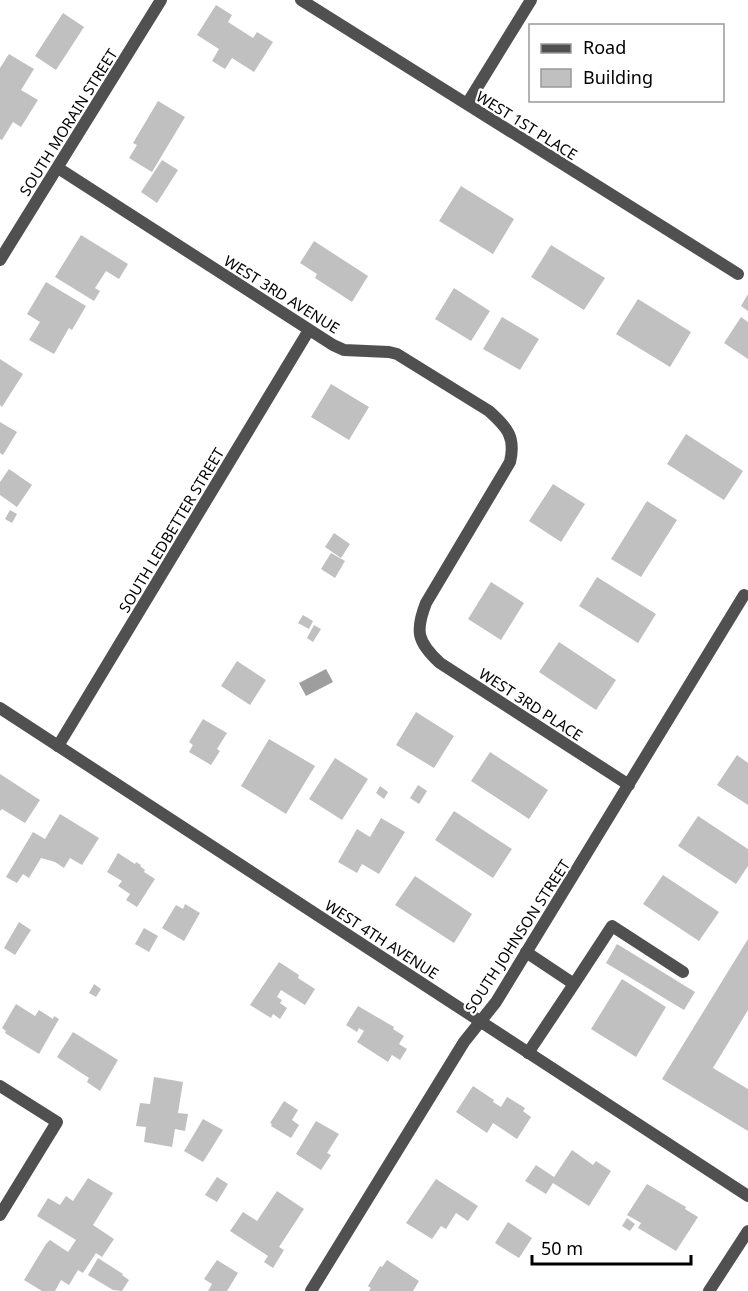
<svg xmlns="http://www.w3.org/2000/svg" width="748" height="1291" viewBox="0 0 748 1291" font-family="'Noto Sans',sans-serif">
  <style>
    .water { fill: #9e9e9e }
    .building { fill: #c0c0c0 }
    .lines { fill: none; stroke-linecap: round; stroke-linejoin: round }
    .service { stroke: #505050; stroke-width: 12 }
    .minor { stroke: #505050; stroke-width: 12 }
    .tertiary { stroke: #505050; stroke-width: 12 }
    .labels { text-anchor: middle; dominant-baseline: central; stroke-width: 4.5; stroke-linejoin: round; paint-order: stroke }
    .street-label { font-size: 15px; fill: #000; stroke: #fff }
  </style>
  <rect width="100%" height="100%" fill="#fff"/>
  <path class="water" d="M326,669L333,682L306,696L299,683Z"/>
  <path class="building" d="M216,5L232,15L228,22L253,38L257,32L273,42L254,72L232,58L225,69L212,61L219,49L197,35Z
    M63,13L84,27L56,70L35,56Z
    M9,54L34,69L21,90L38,100L21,127L13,122L2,140L0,139V68Z
    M158,101L185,117L152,172L129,158L137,145L133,143Z
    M162,160L178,170L157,203L141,192Z
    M461,186L514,219L493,254L439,221Z
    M81,235L128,264L119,279L106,271L95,288L100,291L94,301L55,277Z
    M314,241L368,276L352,302L315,278L317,274L300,263Z
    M551,245L605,278L584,310L531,277Z
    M46,282L86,306L72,330L69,328L54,354L29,340L40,322L27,314Z
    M454,288L490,311L471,341L435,319Z
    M748,294V311L741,306Z
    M638,299L691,332L670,367L616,334Z
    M502,317L539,339L520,370L483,349Z
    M741,317L748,322V359L724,343Z
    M0,359L23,374L2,407L0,405Z
    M331,384L369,407L349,440L311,417Z
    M0,422L17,432L3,455L0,453Z
    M686,434L743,471L724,500L667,464Z
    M9,469L32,485L17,507L0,495V482Z
    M553,484L585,504L561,542L529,521Z
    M647,501L677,520L641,577L611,559Z
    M10,510L17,514L12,523L5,519Z
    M334,533L350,544L341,558L325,547Z
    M331,553L345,561L335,578L321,569Z
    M597,577L656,614L638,643L579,606Z
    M491,582L524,603L501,640L468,619Z
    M303,615L313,621L309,629L298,623Z
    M314,625L321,629L313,642L307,638Z
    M559,642L616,680L596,710L539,672Z
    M237,661L266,680L250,705L221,686Z
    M416,712L454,736L434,768L396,745Z
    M203,719L227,733L217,749L220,751L211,765L189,752L193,745L189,742Z
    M269,739L315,766L286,814L241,786Z
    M490,752L548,790L529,819L471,781Z
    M737,755L748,763V805L717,785Z
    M335,758L368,779L342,820L309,799Z
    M0,774L40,800L25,823L2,809L0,811Z
    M418,785L427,791L419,804L410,798Z
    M380,786L388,792L384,799L376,793Z
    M454,811L512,849L493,878L435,840Z
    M60,814L99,838L82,865L70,858L64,868L55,862L41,858L29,878L23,874L17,883L6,877L33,832L45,839Z
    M698,816L748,849V866L736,884L678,846Z
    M381,818L405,832L379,874L362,864L357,873L338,862L357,829L370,837Z
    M118,853L135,864L136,862L141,865L140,866L145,870L144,872L155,879L137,907L126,900L130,894L118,886L122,881L107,872Z
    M663,875L719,912L699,941L643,904Z
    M415,876L472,914L454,943L395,905Z
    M185,904L200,913L184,941L162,928L176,905L183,909Z
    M19,922L31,930L15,955L4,948Z
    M144,928L158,936L149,952L135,944Z
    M748,939V1010L713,1068L748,1089V1131L662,1079Z
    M617,944L695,992L684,1010L606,963Z
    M279,962L299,975L298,978L315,989L305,1005L281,990L277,997L282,1000L280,1003L287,1008L280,1019L273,1014L271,1018L250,1005Z
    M622,979L666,1007L636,1057L591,1029Z
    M94,984L101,989L96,997L89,993Z
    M16,1004L35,1016L39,1010L53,1019L54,1016L59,1019L39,1054L5,1033L6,1031L2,1028Z
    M358,1006L394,1027L393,1029L404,1036L399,1044L407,1049L400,1060L392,1055L388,1062L357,1042L364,1031L359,1028L357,1032L346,1025Z
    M73,1032L118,1060L100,1091L87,1082L89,1078L57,1057Z
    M154,1077L183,1082L178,1113L188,1114L185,1131L175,1129L172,1147L144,1142L146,1127L136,1126L140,1103L150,1104Z
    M473,1086L494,1100L493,1102L501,1107L507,1097L525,1108L523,1111L531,1117L517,1139L493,1123L487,1133L456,1112Z
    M284,1101L298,1110L292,1120L299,1125L291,1138L271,1126L272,1124L270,1123Z
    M203,1119L223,1130L203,1162L184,1151Z
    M316,1121L339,1134L327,1153L331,1155L321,1170L296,1154Z
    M572,1150L593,1165L596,1161L611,1171L589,1206L553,1183L546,1194L525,1181L536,1165L554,1177Z
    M217,1177L228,1184L217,1202L205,1195Z
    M88,1178L113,1193L93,1225L114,1239L102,1257L96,1253L83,1273L78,1270L69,1285L61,1280L55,1291H42L24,1280L46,1244L50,1240L68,1252L76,1240L37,1216L48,1198L60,1205L66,1196L73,1201Z
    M436,1179L478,1206L468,1221L456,1213L446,1229L441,1226L432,1239L406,1223Z
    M647,1184L686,1207L685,1209L698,1217L676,1251L638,1228L641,1223L627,1215Z
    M277,1191L304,1209L279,1247L284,1250L273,1268L264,1262L268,1256L230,1231L243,1212L257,1221Z
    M627,1218L635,1224L630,1231L622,1226Z
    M508,1222L532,1238L519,1258L495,1243Z
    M98,1258L123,1274L122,1275L129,1280L122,1291L113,1290L88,1275Z
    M217,1260L238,1273L227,1291H208L212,1284L204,1279Z
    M387,1260L419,1281L413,1291H369L371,1288L368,1286L380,1266L382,1267Z"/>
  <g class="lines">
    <path class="service" d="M526,952L574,984L528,1053
      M574,984L612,926L683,972"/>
    <path class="minor" d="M301,0L738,274
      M467,104L531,0
      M58,168L333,345L344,350L389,352L397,354L489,411C507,427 516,437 510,462L426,603C415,631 417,642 440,663L629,785
      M58,746L309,330
      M0,1086L57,1122L0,1215
      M311,1291L464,1042L496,1002L744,595
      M709,1291L748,1231"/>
    <path class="tertiary" d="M0,260L161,0
      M0,708L748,1196"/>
  </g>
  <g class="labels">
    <g class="street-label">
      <text transform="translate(68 122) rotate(-58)">SOUTH MORAIN STREET</text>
      <text transform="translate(527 125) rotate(32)">WEST 1ST PLACE</text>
      <text transform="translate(282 294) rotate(32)">WEST 3RD AVENUE</text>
      <text transform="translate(171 530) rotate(-59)">SOUTH LEDBETTER STREET</text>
      <text transform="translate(531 704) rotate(33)">WEST 3RD PLACE</text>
      <text transform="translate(517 936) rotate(-57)">SOUTH JOHNSON STREET</text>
      <text transform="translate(382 939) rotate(33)">WEST 4TH AVENUE</text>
    </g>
  </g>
  <rect x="529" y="24" width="195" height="78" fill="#ffffff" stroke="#999999" stroke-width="1.5"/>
  <rect x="541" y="44" width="30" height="9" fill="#505050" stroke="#999999" stroke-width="1.5"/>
  <text x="583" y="54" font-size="18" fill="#000000">Road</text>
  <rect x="541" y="69" width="30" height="18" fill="#c0c0c0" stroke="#999999" stroke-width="1.5"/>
  <text x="583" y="84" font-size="18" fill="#000000">Building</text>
  <path d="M532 1255v9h159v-9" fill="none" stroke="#000000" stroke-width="3"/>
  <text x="541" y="1255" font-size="18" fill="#000000" stroke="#ffffff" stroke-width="4.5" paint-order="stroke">50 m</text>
</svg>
